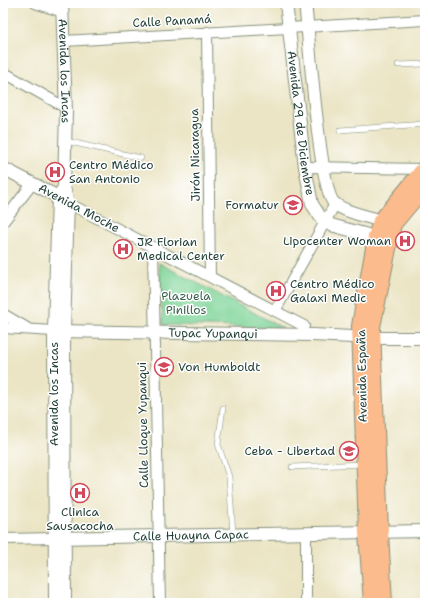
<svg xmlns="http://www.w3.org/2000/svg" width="428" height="606" viewBox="0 0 428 606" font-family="'Shantell Sans',sans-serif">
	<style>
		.green { fill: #7ed497; stroke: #4e8866 }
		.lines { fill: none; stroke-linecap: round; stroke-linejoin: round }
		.service-casing { stroke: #85917c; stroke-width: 6 }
		.minor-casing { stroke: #85917c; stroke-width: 12 }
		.tertiary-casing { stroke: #85917c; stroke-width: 14 }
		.primary-casing { stroke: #85917c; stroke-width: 18 }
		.service { stroke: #fff; stroke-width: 5 }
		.minor { stroke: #fff; stroke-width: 10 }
		.tertiary { stroke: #fff; stroke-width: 12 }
		.primary { stroke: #fbbb8c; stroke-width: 16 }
		.labels { text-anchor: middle; stroke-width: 3; stroke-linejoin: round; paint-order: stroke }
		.street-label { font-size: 12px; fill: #1f3d34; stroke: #fff }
		.poi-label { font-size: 12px; fill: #1f3d34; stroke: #fff; text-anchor: start }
		.park-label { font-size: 12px; fill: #37634d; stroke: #fff }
	</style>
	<rect width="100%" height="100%" fill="#fff"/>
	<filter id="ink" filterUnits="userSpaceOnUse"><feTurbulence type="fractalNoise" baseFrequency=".025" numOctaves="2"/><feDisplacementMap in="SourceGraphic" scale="8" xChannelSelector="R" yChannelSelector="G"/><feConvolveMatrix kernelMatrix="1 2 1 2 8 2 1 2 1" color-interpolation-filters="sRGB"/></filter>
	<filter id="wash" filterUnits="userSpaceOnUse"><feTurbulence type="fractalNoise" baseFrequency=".012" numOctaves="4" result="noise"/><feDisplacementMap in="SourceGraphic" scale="16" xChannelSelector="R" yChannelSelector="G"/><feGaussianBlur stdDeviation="0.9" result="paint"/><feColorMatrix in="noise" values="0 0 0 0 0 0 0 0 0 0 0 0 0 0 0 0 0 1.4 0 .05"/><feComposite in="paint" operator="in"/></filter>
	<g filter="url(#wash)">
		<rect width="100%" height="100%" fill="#ebe5c5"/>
		<!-- green -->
		<path class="green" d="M 159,263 L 283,328 L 163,325 Z"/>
	</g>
	<g filter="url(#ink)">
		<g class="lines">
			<!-- service casing -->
			<g class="service-casing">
				<path id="service" d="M 398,65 L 425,64
					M 340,130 L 425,124
					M 66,141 L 141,158
					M 223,408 L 218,444 L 229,477 L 233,534
					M 292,467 L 363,464"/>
			</g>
			<!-- minor casing -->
			<g class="minor-casing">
				<path id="minor" d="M 35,3 L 63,12
					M 207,32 L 210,277
					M 64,41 L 425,20
					M 3,72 L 66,108
					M 305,167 L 424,169
					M 68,203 L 304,326
					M 3,222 L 32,184
					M 153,247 L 160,603
					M 275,311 L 335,204
					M 3,314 L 27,328
					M 3,328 L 54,331
					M 306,534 L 306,603
					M 3,539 L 54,538"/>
			</g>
			<!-- tertiary casing -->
			<g class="tertiary-casing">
				<g id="tertiary">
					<path id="s1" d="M 62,3 L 66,111 L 64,187 L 68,203 L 64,331 L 65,603"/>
					<path id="s2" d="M 286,3 L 305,167 L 312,204 L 321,218 L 331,225 L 383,239"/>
					<path d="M 305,3 C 309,34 319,189 334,203 C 343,212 375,219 388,222"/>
					<path d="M 3,168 L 64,200"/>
					<path id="s3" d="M 56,331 L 313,335 L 371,338 L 425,338"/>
					<path id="s4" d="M 56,538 L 425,531"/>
					<path d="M 55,603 L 54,331 L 58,197 L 64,187"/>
				</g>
			</g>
			<!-- primary casing -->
			<g class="primary-casing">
				<path id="primary" d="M 372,603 L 367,533 L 360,326 L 376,237 L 381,221 L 425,168
					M 384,603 L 380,532 L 372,327 L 393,224 L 425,186"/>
			</g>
			<!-- service -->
			<use href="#service" class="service"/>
			<!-- minor -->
			<use href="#minor" class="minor"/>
			<!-- tertiary -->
			<use href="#tertiary" class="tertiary"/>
			<!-- primary -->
			<use href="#primary" class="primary"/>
		</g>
	</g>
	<!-- icons -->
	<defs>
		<g id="hospital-ring" transform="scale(1)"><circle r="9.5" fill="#fff" stroke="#d1495b" stroke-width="1.5"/><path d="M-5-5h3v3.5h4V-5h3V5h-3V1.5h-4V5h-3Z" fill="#d1495b"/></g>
		<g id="school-ring" transform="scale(1)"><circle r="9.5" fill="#fff" stroke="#d1495b" stroke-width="1.5"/><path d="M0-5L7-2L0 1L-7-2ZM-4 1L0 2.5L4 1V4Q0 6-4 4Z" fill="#d1495b"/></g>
	</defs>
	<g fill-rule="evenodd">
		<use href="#hospital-ring" x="55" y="172"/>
		<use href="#school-ring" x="293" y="205"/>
		<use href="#hospital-ring" x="405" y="241"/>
		<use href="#hospital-ring" x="123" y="249"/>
		<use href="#hospital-ring" x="276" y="291"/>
		<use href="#school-ring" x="164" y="367"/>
		<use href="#school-ring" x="349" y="451"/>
		<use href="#hospital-ring" x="80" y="493"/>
	</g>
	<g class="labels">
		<!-- street labels -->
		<g class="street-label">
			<text transform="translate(172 21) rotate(-3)" y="4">Calle Panamá</text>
			<text dy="4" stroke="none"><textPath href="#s1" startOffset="68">Avenida los Incas</textPath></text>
			<text dy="4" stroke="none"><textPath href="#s2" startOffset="121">Avenida 29 de Diciembre</textPath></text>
			<text transform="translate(195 155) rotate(-91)" y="4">Jirón Nicaragua</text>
			<text transform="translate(79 208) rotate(28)" y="4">Avenida Moche</text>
			<text dy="4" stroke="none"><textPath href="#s3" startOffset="157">Tupac Yupanqui</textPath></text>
			<text transform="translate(362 376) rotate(-91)" y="4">Avenida España</text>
			<text transform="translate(54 394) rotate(-90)" y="4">Avenida los Incas</text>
			<text transform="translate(143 425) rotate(-91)" y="4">Calle Lloque Yupanqui</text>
			<text dy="4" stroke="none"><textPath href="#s4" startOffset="135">Calle Huayna Capac</textPath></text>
		</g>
		<!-- poi labels -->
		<g class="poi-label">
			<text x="69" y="169">Centro Médico<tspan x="69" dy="14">San Antonio</tspan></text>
			<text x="279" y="209" text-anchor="end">Formatur</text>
			<text x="391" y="245" text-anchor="end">Lipocenter Woman</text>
			<text x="137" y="246">JR Florian<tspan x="137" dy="14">Medical Center</tspan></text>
			<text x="290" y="288">Centro Médico<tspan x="290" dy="14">Galaxi Medic</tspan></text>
			<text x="178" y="371">Von Humboldt</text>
			<text x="335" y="455" text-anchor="end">Ceba - Libertad</text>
			<text x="80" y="516" text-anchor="middle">Clinica<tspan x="80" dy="14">Sausacocha</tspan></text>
		</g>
		<!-- park labels -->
		<g class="park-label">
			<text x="186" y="300">Plazuela<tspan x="186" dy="14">Pinillos</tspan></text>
		</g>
	</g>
	<!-- margin -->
	<rect width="428" height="606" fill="none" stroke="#fff" stroke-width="16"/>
</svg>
